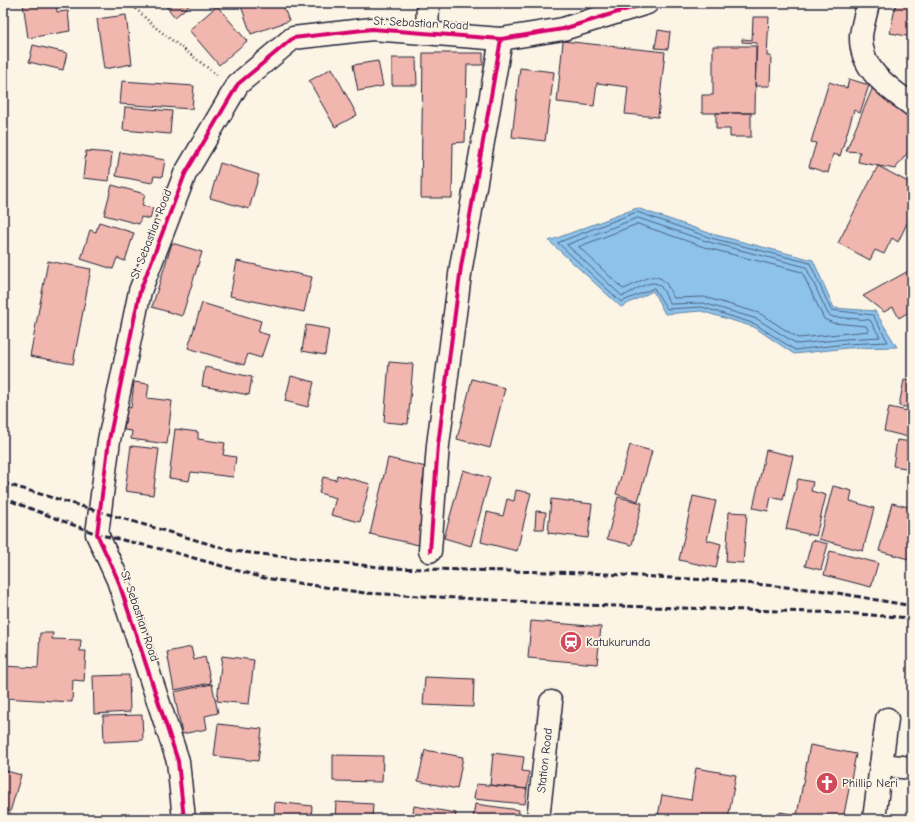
<svg xmlns="http://www.w3.org/2000/svg" width="915" height="822" viewBox="0 0 915 822" font-family="'Comic Neue',sans-serif">
	<style>
		.water { fill: #8dc2ea; stroke: #6282a4 }
		.lines { fill: none; stroke-linecap: round; stroke-linejoin: round }
		.shore { stroke: #4d6281; stroke-width: 1 }
		.building { fill: #f1b6ae; stroke: #22223b }
		.minor-casing { stroke: #22223b; stroke-width: 25 }
		.path { stroke: #22223b; stroke-width: 2.5; stroke-dasharray: 1 3; stroke-linecap: butt }
		.minor { stroke: #fcf5e5; stroke-width: 22 }
		.rail { stroke: #22223b; stroke-width: 3; stroke-dasharray: 6 3; stroke-linecap: butt }
		.cycleway-casing { stroke: #fcf5e5; stroke-width: 6 }
		.cycleway { stroke: #d6006c; stroke-width: 4 }
		.labels { text-anchor: middle; stroke-width: 3.5; stroke-linejoin: round; paint-order: stroke }
		.street-label { font-size: 12px; fill: #22223b; stroke: #fcf5e5 }
		.poi-label { font-size: 12px; fill: #22223b; stroke: #fcf5e5; text-anchor: start }
	</style>
	<rect width="100%" height="100%" fill="#fcf5e5"/>
	<filter id="ink" filterUnits="userSpaceOnUse"><feTurbulence type="fractalNoise" baseFrequency=".025" numOctaves="2"/><feDisplacementMap in="SourceGraphic" scale="8" xChannelSelector="R" yChannelSelector="G"/><feConvolveMatrix kernelMatrix="1 2 1 2 8 2 1 2 1" color-interpolation-filters="sRGB"/></filter>
	<g filter="url(#ink)">
		<!-- water -->
		<path class="water" d="M 637,208 L 712,234 L 813,260 L 834,308 L 875,311 L 897,347 L 847,348 L 794,354 L 754,327 L 701,311 L 665,314 L 653,291 L 621,307 L 549,241 Z"/>
		<g class="lines">
			<!-- shore -->
			<path class="shore" d="M 637,212 L 711,238 L 810,263 L 831,310 L 873,315 L 888,342 L 846,344 L 795,350 L 755,324 L 702,307 L 667,309 L 654,288 L 621,302 L 558,243 Z
				M 638,218 L 709,242 L 806,267 L 828,314 L 833,317 L 870,320 L 880,337 L 846,339 L 797,344 L 757,319 L 703,303 L 670,304 C 667,299 665,292 661,287 C 652,275 632,294 622,296 L 567,245 Z
				M 638,224 L 707,248 L 802,272 L 824,319 L 833,323 L 866,326 L 869,331 L 798,338 L 759,313 L 704,297 L 674,298 C 670,293 669,286 664,281 C 651,269 636,286 623,289 L 579,247 Z"/>
		</g>
		<!-- building -->
		<path class="building" d="M 23,3 L 56,3 L 57,12 L 68,11 L 70,31 L 28,38 Z
			M 163,3 L 192,3 L 175,17 Z
			M 240,3 L 282,3 L 289,21 L 251,34 Z
			M 451,3 L 513,3 L 513,7 Z
			M 896,3 L 912,3 L 912,37 L 890,33 Z
			M 217,6 L 247,41 L 219,65 L 189,30 Z
			M 126,15 L 132,64 L 104,69 L 97,19 Z
			M 753,17 L 769,17 L 767,56 L 771,56 L 770,86 L 755,86 L 757,43 L 742,42 L 742,39 L 752,40 Z
			M 658,30 L 670,32 L 668,49 L 655,48 Z
			M 563,41 L 665,52 L 658,117 L 625,114 L 628,87 L 597,83 L 594,106 L 557,102 Z
			M 33,45 L 67,53 L 63,70 L 29,62 Z
			M 713,46 L 756,46 L 755,113 L 702,113 L 702,95 L 713,95 Z
			M 423,53 L 483,53 L 483,65 L 467,65 L 465,142 L 453,143 L 452,198 L 421,198 Z
			M 392,58 L 416,58 L 417,85 L 392,85 Z
			M 378,61 L 383,86 L 358,91 L 353,65 Z
			M 332,68 L 357,115 L 335,127 L 309,81 Z
			M 520,68 L 554,72 L 545,141 L 512,137 Z
			M 849,79 L 869,85 L 860,113 L 854,110 L 840,156 L 833,154 L 828,173 L 809,167 L 816,143 L 811,142 L 829,82 L 847,88 Z
			M 122,81 L 194,86 L 192,109 L 120,104 Z
			M 873,87 L 912,113 L 912,147 L 895,169 L 858,162 L 860,152 L 846,151 Z
			M 125,107 L 172,111 L 170,134 L 123,130 Z
			M 716,113 L 751,113 L 751,137 L 730,137 L 730,129 L 716,129 Z
			M 86,151 L 112,153 L 109,181 L 83,178 Z
			M 120,152 L 165,160 L 162,177 L 154,176 L 152,183 L 116,176 Z
			M 220,163 L 259,175 L 249,209 L 210,198 Z
			M 878,166 L 912,184 L 912,213 L 898,242 L 892,238 L 884,254 L 875,250 L 870,260 L 838,243 Z
			M 112,185 L 145,194 L 142,206 L 153,208 L 150,219 L 141,217 L 139,224 L 104,215 Z
			M 99,222 L 134,233 L 125,261 L 117,258 L 113,269 L 81,259 L 90,230 L 96,232 Z
			M 172,243 L 202,252 L 182,316 L 152,307 Z
			M 48,261 L 91,269 L 73,364 L 30,356 Z
			M 237,261 L 312,277 L 304,312 L 230,296 Z
			M 912,269 L 912,310 L 899,318 L 893,307 L 884,312 L 863,296 Z
			M 202,303 L 261,321 L 258,332 L 269,335 L 261,358 L 248,354 L 244,365 L 188,348 Z
			M 306,325 L 329,329 L 325,355 L 302,351 Z
			M 389,362 L 413,364 L 408,424 L 384,422 Z
			M 205,367 L 252,377 L 249,395 L 202,386 Z
			M 291,376 L 314,382 L 308,407 L 285,401 Z
			M 472,379 L 505,388 L 490,448 L 457,439 Z
			M 904,380 L 912,381 L 912,408 L 899,406 Z
			M 134,382 L 149,384 L 147,398 L 172,401 L 167,444 L 131,439 L 132,431 L 124,430 L 127,407 L 131,408 Z
			M 889,407 L 912,412 L 912,438 L 884,431 Z
			M 175,429 L 198,432 L 198,439 L 225,443 L 223,455 L 236,457 L 233,477 L 191,472 L 189,481 L 169,478 Z
			M 897,440 L 912,442 L 912,469 L 893,466 Z
			M 630,445 L 652,451 L 638,501 L 616,494 Z
			M 131,446 L 159,449 L 153,495 L 125,491 Z
			M 766,450 L 793,456 L 783,500 L 771,497 L 768,511 L 753,508 Z
			M 388,458 L 426,467 L 422,484 L 430,490 L 423,546 L 370,534 Z
			M 463,470 L 490,478 L 471,546 L 444,538 Z
			M 337,475 L 370,484 L 360,522 L 331,515 L 336,498 L 319,493 L 323,477 L 336,480 Z
			M 798,479 L 813,482 L 811,491 L 826,495 L 816,536 L 786,529 Z
			M 833,486 L 852,491 L 850,501 L 874,508 L 863,551 L 819,539 Z
			M 516,490 L 531,493 L 517,551 L 481,542 L 487,512 L 503,516 L 507,499 L 514,501 Z
			M 693,496 L 716,501 L 707,540 L 721,544 L 716,568 L 679,560 Z
			M 618,497 L 642,503 L 632,545 L 607,539 Z
			M 551,499 L 592,504 L 588,538 L 548,533 Z
			M 892,503 L 912,508 L 912,560 L 879,551 Z
			M 536,511 L 546,512 L 544,529 L 535,529 Z
			M 729,512 L 747,513 L 743,563 L 726,562 Z
			M 812,540 L 828,544 L 821,570 L 805,566 Z
			M 830,551 L 878,563 L 871,587 L 824,575 Z
			M 3,597 L 8,599 L 3,615 Z
			M 531,621 L 601,627 L 597,664 L 528,658 Z
			M 40,633 L 53,633 L 52,639 L 81,640 L 80,651 L 86,651 L 84,681 L 73,680 L 72,702 L 3,698 L 3,666 L 38,668 Z
			M 191,647 L 194,660 L 205,657 L 211,683 L 174,690 L 167,652 Z
			M 222,656 L 254,660 L 249,704 L 217,701 Z
			M 129,675 L 130,712 L 94,714 L 93,676 Z
			M 425,677 L 474,679 L 473,707 L 423,705 Z
			M 212,684 L 218,713 L 205,716 L 207,729 L 182,734 L 174,692 Z
			M 142,715 L 143,740 L 104,742 L 103,716 Z
			M 218,724 L 262,729 L 258,761 L 214,756 Z
			M 810,745 L 856,754 L 843,819 L 779,819 L 780,812 L 797,815 Z
			M 425,750 L 463,757 L 457,789 L 418,781 Z
			M 493,753 L 524,757 L 522,771 L 529,772 L 527,789 L 490,785 Z
			M 333,755 L 383,756 L 382,782 L 333,781 Z
			M 696,768 L 736,775 L 728,819 L 673,819 L 658,816 L 662,795 L 691,800 Z
			M 3,770 L 21,775 L 10,812 L 3,810 Z
			M 476,784 L 527,789 L 525,804 L 474,799 Z
			M 275,802 L 312,806 L 311,819 L 274,819 Z
			M 336,802 L 373,804 L 372,819 L 335,819 Z
			M 475,804 L 519,810 L 518,819 L 473,819 Z
			M 414,806 L 456,813 L 455,819 L 412,819 Z
			M 145,815 L 176,818 L 176,819 L 145,819 Z"/>
		<g class="lines">
			<!-- minor casing -->
			<g class="minor-casing">
				<g id="minor">
					<path d="M 868,3 C 866,14 862,26 861,36 C 860,70 888,87 912,105"/>
					<path d="M 427,33 L 428,3"/>
					<path d="M 430,551 L 438,445 L 461,267 L 501,39"/>
					<path d="M 881,765 L 912,768"/>
					<path d="M 184,819 L 178,761 L 118,580 L 97,534 L 109,440 L 140,291 L 185,174 L 238,84 L 293,38 L 372,29 L 501,39 L 563,29 L 647,3"/>
					<path id="s1" d="M 538,819 L 551,702"/>
					<path d="M 874,819 L 887,719"/>
				</g>
			</g>
			<!-- path -->
			<path class="path" d="M 130,3 L 155,27 L 217,75"/>
			<!-- minor -->
			<use href="#minor" class="minor"/>
			<!-- rail -->
			<path class="rail" d="M 3,483 L 233,551 L 388,568 L 587,573 L 725,581 L 826,591 L 912,606
				M 3,498 L 97,534 L 169,551 L 264,578 L 365,593 L 585,605 L 844,613 L 912,618"/>
			<!-- cycleway casing -->
			<g class="cycleway-casing">
				<path id="cycleway" d="M 430,551 L 438,445 L 461,267 L 501,39
					M 184,819 L 178,761 L 118,580 L 97,534 L 109,440 L 140,291 L 185,174 L 238,84 L 293,38 L 372,29 L 501,39 L 563,29 L 647,3"/>
			</g>
			<!-- cycleway -->
			<use href="#cycleway" class="cycleway"/>
		</g>
	</g>
	<!-- icons -->
	<defs>
		<g id="station-disc" transform="scale(1.15)"><circle r="9.5" fill="#d1495b" stroke="#fcf5e5"/><path d="M-3-6H3Q5-6 5-4V2Q5 4 3 4L4.5 6H3L1.5 4h-3L-3 6H-4.5L-3 4Q-5 4-5 2V-4Q-5-6-3-6ZM-3.5-4v3h7v-3ZM-3.5 1v1.5H-2V1ZM2 1v1.5H3.5V1Z" fill="#fff"/></g>
		<g id="church-disc" transform="scale(1.15)"><circle r="9.5" fill="#d1495b" stroke="#fcf5e5"/><path d="M-1.2-6h2.4v3.5h3.3v2.4h-3.3V6h-2.4V-.1h-3.3v-2.4h3.3Z" fill="#fff"/></g>
	</defs>
	<g fill-rule="evenodd">
		<use href="#station-disc" x="571" y="642"/>
		<use href="#church-disc" x="827" y="783"/>
	</g>
	<g class="labels">
		<!-- street labels -->
		<g class="street-label">
			<text transform="translate(421 23) rotate(3)" y="4">St. Sebastian Road</text>
			<text transform="translate(151 234) rotate(-69)" y="4">St. Sebastian Road</text>
			<text transform="translate(140 616) rotate(71)" y="4">St. Sebastian Road</text>
			<text dy="4" stroke="none"><textPath href="#s1" startOffset="59">Station Road</textPath></text>
		</g>
		<!-- poi labels -->
		<g class="poi-label">
			<text x="586" y="646">Katukurunda</text>
			<text x="842" y="787">Phillip Neri</text>
		</g>
	</g>
	<!-- margin -->
	<rect width="915" height="822" fill="none" stroke="#fcf5e5" stroke-width="16"/>
	<rect x="8" y="8" width="899" height="806" fill="none" stroke="#22223b" stroke-width="1.5" filter="url(#ink)"/>
</svg>
